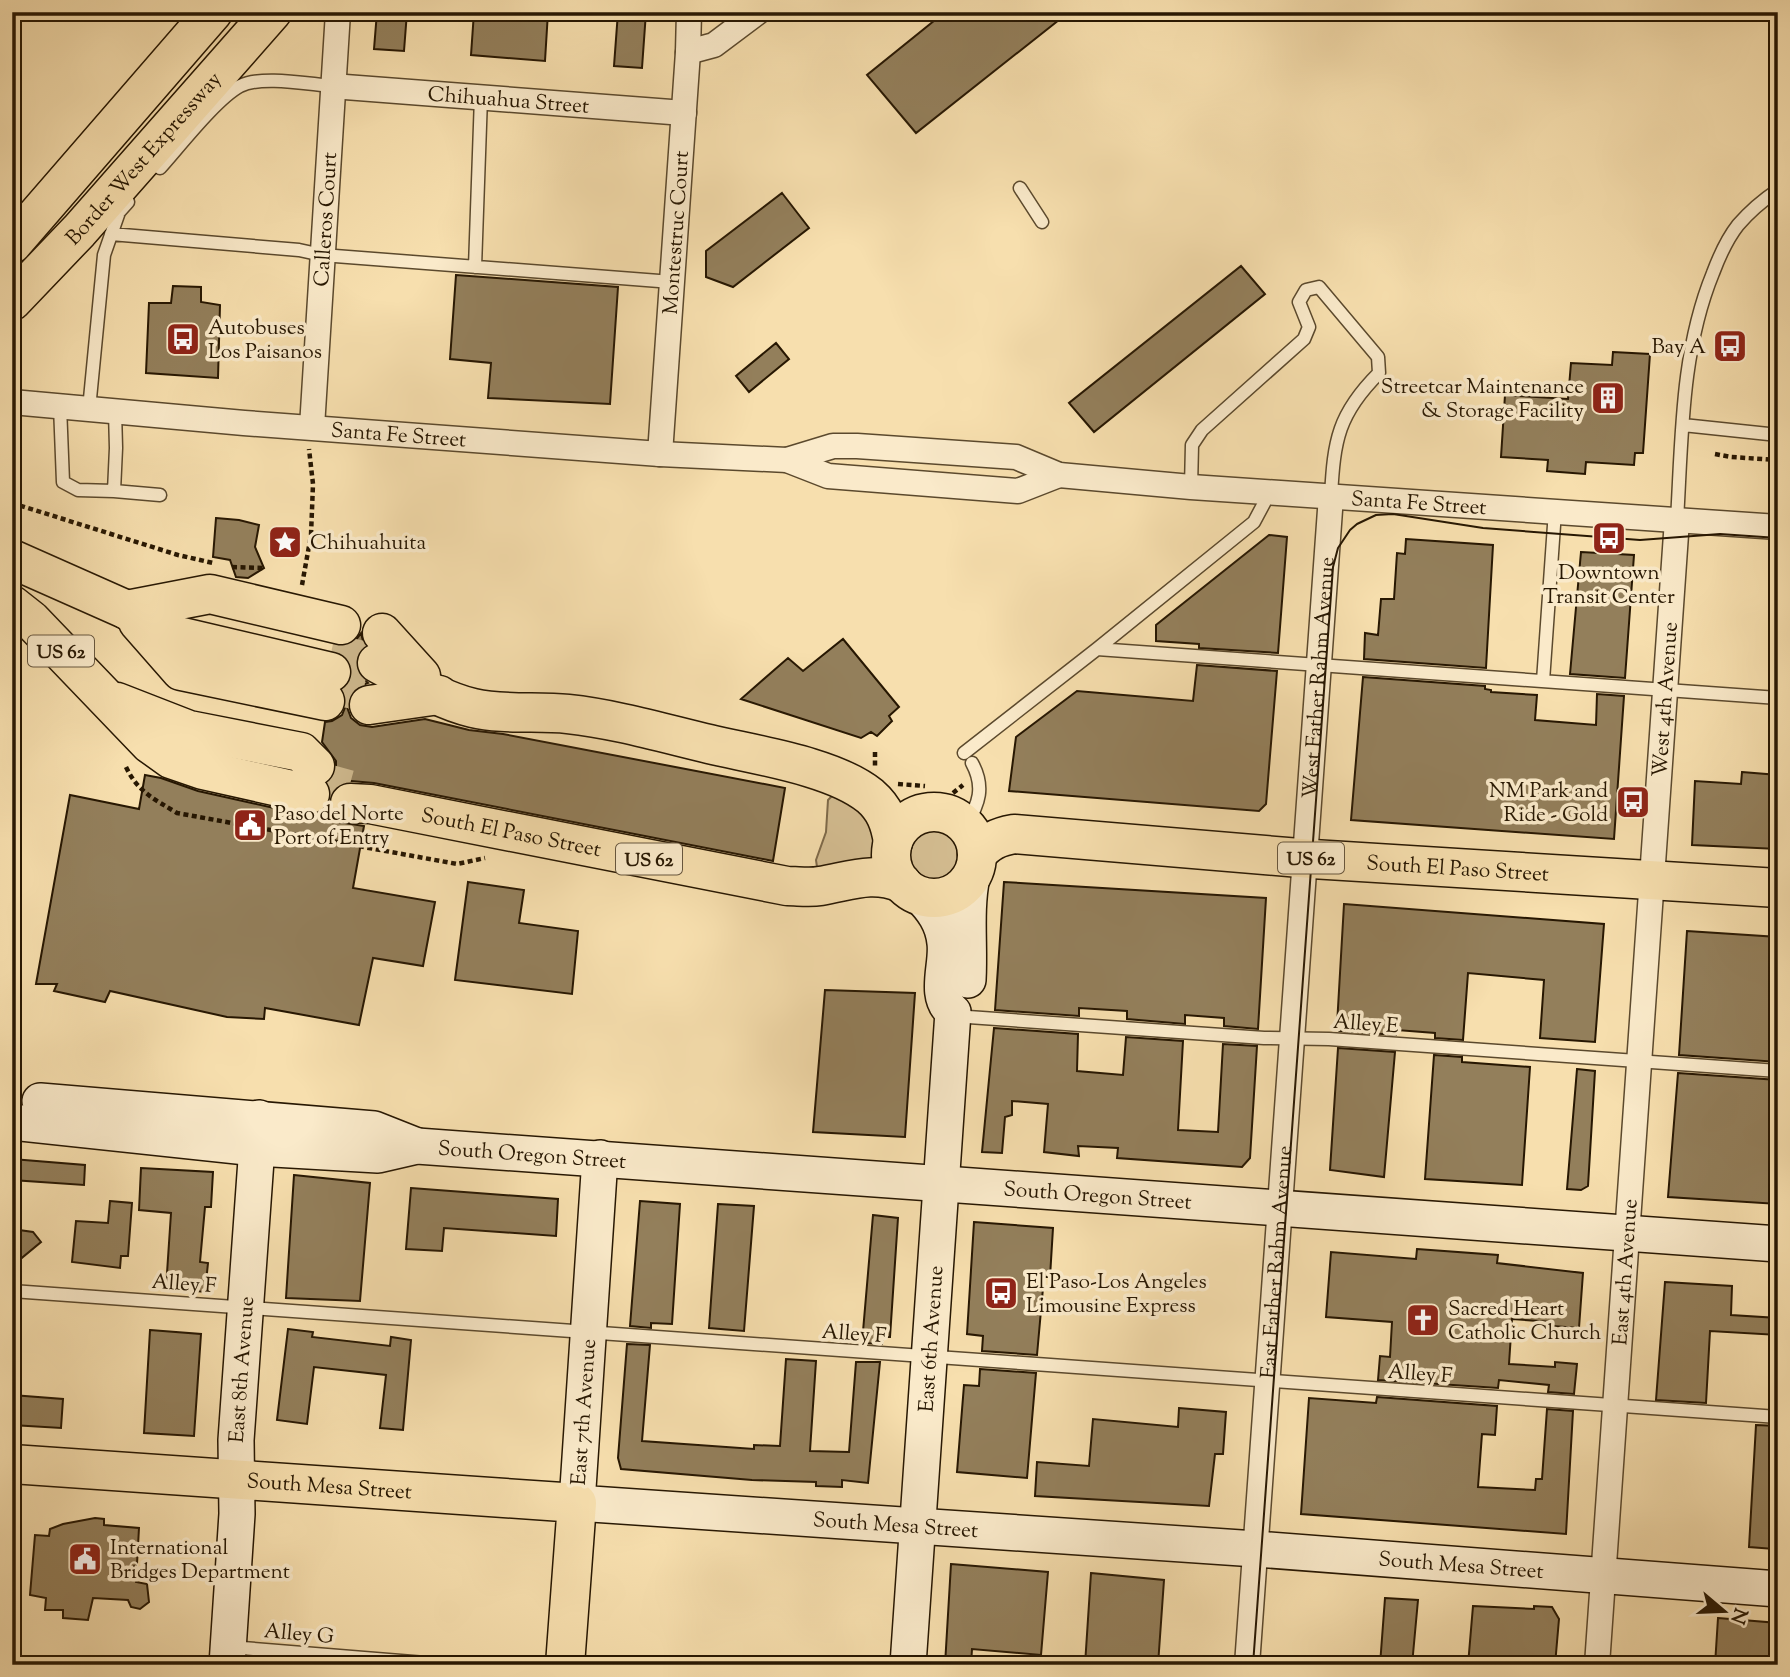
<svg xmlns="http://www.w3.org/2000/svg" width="1790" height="1677" viewBox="0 0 1790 1677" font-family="'Sorts Mill Goudy',serif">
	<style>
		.green { fill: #d4bd91; stroke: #7e6a4a; stroke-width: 2 }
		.building { fill: #937f5b; stroke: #271702; stroke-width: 2 }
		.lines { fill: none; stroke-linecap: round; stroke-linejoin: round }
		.primary-tunnel { stroke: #cdb78c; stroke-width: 38; stroke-dasharray: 38 19; stroke-linecap: butt }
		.lane-casing { stroke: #5b492d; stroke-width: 15 }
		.street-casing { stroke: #5b492d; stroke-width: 27 }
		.secondary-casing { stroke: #271702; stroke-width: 38 }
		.primary-casing { stroke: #271702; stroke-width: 41 }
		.highway-casing { stroke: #271702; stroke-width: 41 }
		.path { stroke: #271702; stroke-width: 4.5; stroke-dasharray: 5 3.5; stroke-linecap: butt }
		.lane { stroke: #faeaca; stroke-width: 12 }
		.street { stroke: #faeaca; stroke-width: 24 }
		.secondary { stroke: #faeaca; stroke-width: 35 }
		.primary { stroke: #f7dfae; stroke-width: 38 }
		.highway { stroke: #f7dfae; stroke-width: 38 }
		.tram { stroke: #271702; stroke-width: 2 }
		.labels { text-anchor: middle; stroke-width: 7; stroke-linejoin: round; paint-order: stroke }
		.shield { fill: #faeaca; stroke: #66563e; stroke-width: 2 }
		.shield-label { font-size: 19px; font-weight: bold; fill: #271702 }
		.street-label { font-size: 21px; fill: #271702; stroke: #faeaca }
		.poi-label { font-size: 21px; fill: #271702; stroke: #faeaca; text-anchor: start }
	</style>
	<rect width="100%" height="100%" fill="#f7dfae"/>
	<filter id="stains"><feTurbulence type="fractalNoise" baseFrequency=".00286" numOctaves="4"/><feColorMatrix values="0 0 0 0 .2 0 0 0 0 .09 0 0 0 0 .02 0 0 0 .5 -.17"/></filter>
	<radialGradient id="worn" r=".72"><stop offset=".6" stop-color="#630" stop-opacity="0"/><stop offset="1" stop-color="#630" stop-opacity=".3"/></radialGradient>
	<!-- green -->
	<path class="green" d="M 834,794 L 857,799 L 881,844 L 878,856 L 870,863 L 821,871 L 817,867 L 816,860 L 826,832 L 828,800 Z
		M910 855a26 26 0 1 1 52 0a26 26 0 1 1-52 0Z"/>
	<!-- building -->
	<path class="building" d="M 377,12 L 407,12 L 404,51 L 374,49 Z
		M 474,12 L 548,12 L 545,61 L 471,55 Z
		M 618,12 L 646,12 L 642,68 L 614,66 Z
		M 945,12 L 1069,12 L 916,133 L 867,75 Z
		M 782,193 L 809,228 L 733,287 L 706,277 L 706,251 Z
		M 1241,266 L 1265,294 L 1094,432 L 1069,403 Z
		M 456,275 L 618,287 L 610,404 L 488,398 L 491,363 L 450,359 Z
		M 173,286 L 201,287 L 201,302 L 220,305 L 218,378 L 146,373 L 149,303 L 171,303 Z
		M 776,343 L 789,359 L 749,392 L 736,376 Z
		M 1613,352 L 1650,354 L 1643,453 L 1635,453 L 1634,465 L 1586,462 L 1585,474 L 1547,471 L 1548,460 L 1501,457 L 1505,395 L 1568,399 L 1571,363 L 1612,365 Z
		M 216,518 L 239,520 L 259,525 L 255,547 L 264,568 L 248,578 L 236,577 L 230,560 L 213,557 Z
		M 1269,535 L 1287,537 L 1278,653 L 1199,648 L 1199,644 L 1156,641 L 1156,625 Z
		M 1406,539 L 1493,545 L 1486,668 L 1364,659 L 1365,633 L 1378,635 L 1381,599 L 1394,599 L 1397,553 L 1405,554 Z
		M 1581,552 L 1634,555 L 1625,678 L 1570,674 Z
		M 361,633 L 364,645 L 358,653 L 355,664 L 359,675 L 368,683 L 355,688 L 349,698 L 347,707 L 351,718 L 360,725 L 372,727 L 425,719 L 469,730 L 503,734 L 785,788 L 773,861 L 374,783 L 351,781 L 341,783 L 331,792 L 328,783 L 336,772 L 336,761 L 322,742 L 325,722 L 332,721 L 342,715 L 346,705 L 343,690 L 347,686 L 352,676 L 352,665 L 346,657 L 338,652 L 339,646 L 348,646 L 356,640 Z
		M 843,639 L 899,707 L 889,716 L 892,721 L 877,736 L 871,732 L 861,738 L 741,699 L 788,658 L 803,671 Z
		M 1197,665 L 1277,671 L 1266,804 L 1259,811 L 1009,791 L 1016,737 L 1077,691 L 1193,701 Z
		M 1363,677 L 1485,686 L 1485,689 L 1491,690 L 1491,692 L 1537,695 L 1535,720 L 1596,725 L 1597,694 L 1624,696 L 1614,839 L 1351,820 Z
		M 1742,772 L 1778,775 L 1778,849 L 1692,845 L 1695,781 L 1741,784 Z
		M 145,775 L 161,778 L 198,791 L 305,815 L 317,815 L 329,804 L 331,814 L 339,822 L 364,826 L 353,888 L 435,902 L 423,966 L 373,958 L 359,1025 L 265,1008 L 264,1019 L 227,1017 L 110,991 L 105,1002 L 54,991 L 57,984 L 36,984 L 70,795 L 139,809 Z
		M 468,882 L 524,890 L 519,923 L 578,931 L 572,994 L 455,980 Z
		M 1004,882 L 1266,898 L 1258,1029 L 1224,1026 L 1224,1018 L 1185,1015 L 1185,1024 L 1127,1019 L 1127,1011 L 1079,1008 L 1079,1016 L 995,1010 Z
		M 1344,904 L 1604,924 L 1595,1042 L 1540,1038 L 1544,980 L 1468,973 L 1463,1040 L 1435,1038 L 1435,1033 L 1397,1030 L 1396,1035 L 1339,1031 L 1339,1025 L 1337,1025 Z
		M 1687,931 L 1778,937 L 1778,1062 L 1679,1055 Z
		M 825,990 L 915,993 L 905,1137 L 813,1132 Z
		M 994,1028 L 1078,1034 L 1077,1071 L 1123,1075 L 1126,1037 L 1183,1041 L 1178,1130 L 1218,1132 L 1223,1044 L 1257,1046 L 1250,1158 L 1242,1167 L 1117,1158 L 1118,1148 L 1078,1146 L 1079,1156 L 1044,1152 L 1048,1104 L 1012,1101 L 1012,1115 L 1005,1117 L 1002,1153 L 982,1152 Z
		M 1338,1048 L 1395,1052 L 1384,1177 L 1330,1170 Z
		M 1434,1055 L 1462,1057 L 1462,1062 L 1530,1067 L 1522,1185 L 1425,1179 Z
		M 1577,1069 L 1595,1071 L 1588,1186 L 1581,1190 L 1567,1189 Z
		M 1678,1073 L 1778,1080 L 1778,1204 L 1668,1197 Z
		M 12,1159 L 85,1165 L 84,1185 L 12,1180 Z
		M 141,1168 L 213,1172 L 211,1207 L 205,1207 L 200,1262 L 208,1263 L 205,1292 L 166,1288 L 171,1213 L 139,1210 Z
		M 294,1175 L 370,1183 L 360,1301 L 286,1298 Z
		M 411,1188 L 558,1199 L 556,1236 L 444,1228 L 442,1251 L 406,1249 Z
		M 110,1201 L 132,1203 L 128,1256 L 121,1256 L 120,1268 L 72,1262 L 76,1221 L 108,1223 Z
		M 640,1201 L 680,1204 L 672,1324 L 651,1323 L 651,1328 L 630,1326 Z
		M 718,1204 L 754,1206 L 744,1331 L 709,1328 Z
		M 873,1215 L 898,1218 L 890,1337 L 883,1337 L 882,1344 L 862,1343 Z
		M 974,1222 L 1053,1228 L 1050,1277 L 1044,1277 L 1037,1355 L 982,1351 L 983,1336 L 967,1334 Z
		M 12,1229 L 33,1232 L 41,1242 L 12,1266 Z
		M 1417,1249 L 1498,1255 L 1497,1263 L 1583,1273 L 1579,1328 L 1552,1326 L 1552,1322 L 1512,1319 L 1509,1364 L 1555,1367 L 1555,1362 L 1577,1364 L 1574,1394 L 1548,1392 L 1549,1385 L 1499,1380 L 1498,1388 L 1378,1380 L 1380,1356 L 1390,1357 L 1392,1322 L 1326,1317 L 1331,1252 L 1416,1259 Z
		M 1665,1282 L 1732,1286 L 1731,1315 L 1778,1318 L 1778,1335 L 1710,1331 L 1706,1403 L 1656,1400 Z
		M 288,1329 L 313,1332 L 312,1337 L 390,1346 L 391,1337 L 411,1340 L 403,1430 L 380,1428 L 386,1375 L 314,1367 L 307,1424 L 277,1420 Z
		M 150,1330 L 201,1334 L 194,1436 L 144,1433 Z
		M 627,1344 L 650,1345 L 642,1441 L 754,1449 L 754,1445 L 780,1446 L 786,1359 L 816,1361 L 810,1451 L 849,1452 L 856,1362 L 880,1362 L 868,1483 L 842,1480 L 842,1487 L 816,1486 L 816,1482 L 752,1480 L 621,1469 L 618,1458 Z
		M 980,1369 L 1036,1373 L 1027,1478 L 957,1472 L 964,1385 L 979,1386 Z
		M 12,1395 L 63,1399 L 61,1428 L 12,1425 Z
		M 1377,1397 L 1497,1406 L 1495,1435 L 1482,1434 L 1478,1487 L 1535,1490 L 1536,1479 L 1542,1479 L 1547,1409 L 1573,1411 L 1566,1534 L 1301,1514 L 1309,1398 L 1376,1403 Z
		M 1179,1408 L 1226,1412 L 1223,1454 L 1215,1454 L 1209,1506 L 1035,1496 L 1037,1462 L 1089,1466 L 1093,1419 L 1178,1427 Z
		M 1756,1425 L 1778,1426 L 1774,1549 L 1749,1547 Z
		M 95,1518 L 104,1519 L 104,1525 L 139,1528 L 136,1582 L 147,1584 L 149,1602 L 140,1609 L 131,1607 L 128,1600 L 93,1598 L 88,1620 L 63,1618 L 63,1610 L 45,1610 L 46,1598 L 30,1595 L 35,1535 L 49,1536 L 50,1529 L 63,1524 Z
		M 951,1564 L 1048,1572 L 1041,1655 L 972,1649 L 971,1665 L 945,1665 Z
		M 1091,1573 L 1164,1580 L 1158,1665 L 1085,1665 Z
		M 1385,1598 L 1418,1600 L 1412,1665 L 1380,1665 Z
		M 1473,1606 L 1534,1609 L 1534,1606 L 1552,1607 L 1559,1619 L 1555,1665 L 1468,1665 Z
		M 1718,1618 L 1778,1623 L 1778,1665 L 1715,1665 Z"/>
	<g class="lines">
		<!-- primary-tunnel -->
		<path class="primary-tunnel" d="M 331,653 L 377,663
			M 326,685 L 371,693
			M 312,779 L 352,790"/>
		<!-- lane casing -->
		<g class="lane-casing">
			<path id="lane" d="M 160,168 C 179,147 216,99 240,86 C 262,75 307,84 332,86
				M 1020,188 L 1042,222
				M 111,234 L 299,250 L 322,255 L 672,282
				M 475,267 L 481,97
				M 60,406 L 63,482 L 78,490 L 114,491 L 116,448 L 115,411
				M 89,409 L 104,255 L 119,212 L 128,202
				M 1683,425 L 1778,435
				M 1191,487 L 1192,445 L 1202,430 L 1304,339 L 1309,327 L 1299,302 L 1306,290 L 1319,287 L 1378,357 L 1379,373 C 1338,414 1334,440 1331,496
				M 114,491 L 160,495
				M 1677,520 C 1682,437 1681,351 1713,273 C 1719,257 1727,239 1738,225 C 1750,211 1763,200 1778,190
				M 1097,649 L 1778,698
				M 1543,681 L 1555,511
				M 964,753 L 1097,649 L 1254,522 L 1270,492
				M 966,825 C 979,804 985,787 972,763
				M 954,1016 L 1264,1038 L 1329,1039 L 1778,1071
				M 12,1291 L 1778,1417
				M 230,1647 L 450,1665"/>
		</g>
		<!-- street casing -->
		<g class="street-casing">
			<g id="street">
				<path d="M 688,52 L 714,45 L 758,12"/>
				<path id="s1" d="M 332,86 L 684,113"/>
				<path id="s2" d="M 12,402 L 244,423 L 660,454 L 787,460 L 828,476 L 1018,491 L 1059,475"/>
				<path id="s3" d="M 312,427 L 338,12"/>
				<path id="s4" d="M 660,454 L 688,52 L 689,12"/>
				<path id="s5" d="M 787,460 L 833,446 L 857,446 L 1016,457 L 1059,475 L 1191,487 L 1778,527"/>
				<path id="s6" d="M 1247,1665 L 1331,496"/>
				<path id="s7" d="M 1597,1665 L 1677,520"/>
			</g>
		</g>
		<!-- secondary casing -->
		<g class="secondary-casing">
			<g id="secondary">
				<path d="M 968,980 C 970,945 965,911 972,876"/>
				<path d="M 40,1101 L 374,1129 L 417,1146"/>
				<path id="s8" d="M 12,1122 L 256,1148 L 378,1155 L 417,1146 L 1778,1244"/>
				<path id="s9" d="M 600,1158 L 577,1503 L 1256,1549 L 1778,1589"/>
				<path id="s10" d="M 227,1665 L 237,1514 L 236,1440 L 259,1118"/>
				<path id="s11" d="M 908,1665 L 953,1012 C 933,996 948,965 945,943 C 943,923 933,909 919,895"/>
			</g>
		</g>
		<!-- primary casing -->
		<g class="primary-casing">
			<g id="primary">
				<path d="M 12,559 L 127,610 L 178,636 L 331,672"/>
				<path d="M 12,605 L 31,620 L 150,744 L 171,759 L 203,770 L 310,794"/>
				<path d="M 127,610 L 210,594 L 341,625"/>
				<path d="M 138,622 L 181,671 L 325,701"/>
				<path d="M 382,633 L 421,676"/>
				<path d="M 377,663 C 407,679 439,700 473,708 C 503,715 537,711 568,714 C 615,719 663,733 709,744 C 755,755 833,766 870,796 C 885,809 890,823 893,842"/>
				<path d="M 117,702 L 189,730 L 301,752 L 315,766"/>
				<path d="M 369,705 L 439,695"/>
				<path id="s12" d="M 350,803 L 370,804 L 787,886 C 798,886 809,888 820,886 C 851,881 871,871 902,883"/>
				<circle cx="934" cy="855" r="43"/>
				<path id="s13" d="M 977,854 C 988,842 997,837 1014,834 L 1312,859 L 1778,888"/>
				<path id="s14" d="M 12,1464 L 577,1503 L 565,1665"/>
			</g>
		</g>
		<!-- highway casing -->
		<g class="highway-casing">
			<g id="highway">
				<path d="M 12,244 L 213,12"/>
				<path id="s15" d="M 12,301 L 79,231 L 272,12"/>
			</g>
		</g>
		<!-- path -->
		<path class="path" d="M 1715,454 L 1731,457 L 1778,460
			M 12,503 L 178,555 L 213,563
			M 232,567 L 264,568
			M 302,585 L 311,535 L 313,484 L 309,449
			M 875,752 L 875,766
			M 126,767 C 138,792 154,799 177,813 L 457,864 L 485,858
			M 898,784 L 925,786
			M 953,793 L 963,785"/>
		<!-- lane -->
		<use href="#lane" class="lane"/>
		<!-- street -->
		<use href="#street" class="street"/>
		<!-- secondary -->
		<use href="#secondary" class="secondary"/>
		<!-- primary -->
		<use href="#primary" class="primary"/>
		<!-- highway -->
		<use href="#highway" class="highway"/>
		<!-- tram -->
		<path class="tram" d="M 1253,1665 L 1333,567 L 1338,548 L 1350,530 L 1357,524 L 1376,515 L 1393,514 L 1483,528 L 1640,540 L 1720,534 L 1778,538"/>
	</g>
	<!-- icons -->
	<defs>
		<g id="bus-square" transform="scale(1.75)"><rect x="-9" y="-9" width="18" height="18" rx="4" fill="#8f2418" stroke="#faeaca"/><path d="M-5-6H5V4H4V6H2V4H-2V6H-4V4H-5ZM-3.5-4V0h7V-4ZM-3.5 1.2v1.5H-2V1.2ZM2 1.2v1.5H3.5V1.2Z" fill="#fff"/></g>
		<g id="building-square" transform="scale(1.75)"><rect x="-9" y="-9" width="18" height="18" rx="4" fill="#8f2418" stroke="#faeaca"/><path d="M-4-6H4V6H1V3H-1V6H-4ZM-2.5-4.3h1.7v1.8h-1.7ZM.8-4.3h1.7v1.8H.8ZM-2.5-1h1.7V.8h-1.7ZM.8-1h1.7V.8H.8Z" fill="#fff"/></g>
		<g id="sight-square" transform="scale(1.75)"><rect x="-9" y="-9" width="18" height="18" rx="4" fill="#8f2418" stroke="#faeaca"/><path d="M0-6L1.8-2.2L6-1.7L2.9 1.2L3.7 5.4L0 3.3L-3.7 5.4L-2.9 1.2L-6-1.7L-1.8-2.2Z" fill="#fff"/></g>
		<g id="civic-square" transform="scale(1.75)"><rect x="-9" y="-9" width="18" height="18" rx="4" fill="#8f2418" stroke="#faeaca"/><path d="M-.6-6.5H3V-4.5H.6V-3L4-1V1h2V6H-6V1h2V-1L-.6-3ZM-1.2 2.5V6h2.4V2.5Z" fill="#fff"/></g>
		<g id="church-square" transform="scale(1.75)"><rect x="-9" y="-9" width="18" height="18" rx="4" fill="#8f2418" stroke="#faeaca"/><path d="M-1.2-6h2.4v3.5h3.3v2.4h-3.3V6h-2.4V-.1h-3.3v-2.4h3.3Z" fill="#fff"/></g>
	</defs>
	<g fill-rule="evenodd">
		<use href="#bus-square" x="183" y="339"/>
		<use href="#bus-square" x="1730" y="346"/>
		<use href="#building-square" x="1608" y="398"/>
		<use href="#bus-square" x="1609" y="538"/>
		<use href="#sight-square" x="285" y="542"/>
		<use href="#bus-square" x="1633" y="802"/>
		<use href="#civic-square" x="250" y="825"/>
		<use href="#bus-square" x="1001" y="1293"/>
		<use href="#church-square" x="1423" y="1320"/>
		<use href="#civic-square" x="85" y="1559"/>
	</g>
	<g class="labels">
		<!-- shield labels -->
		<g class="shield">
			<rect x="28" y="635.5" width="66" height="31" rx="5"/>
			<rect x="1278" y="842.5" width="66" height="31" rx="5"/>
			<rect x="616" y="843.5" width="66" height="31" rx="5"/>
		</g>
		<g class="shield-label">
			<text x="61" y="658">US 62</text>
			<text x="1311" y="865">US 62</text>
			<text x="649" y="866">US 62</text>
		</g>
		<!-- street labels -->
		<g class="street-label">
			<text dy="7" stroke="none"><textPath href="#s1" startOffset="177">Chihuahua Street</textPath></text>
			<text dy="7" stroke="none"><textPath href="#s15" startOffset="194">Border West Expressway</textPath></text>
			<text dy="7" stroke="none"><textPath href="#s3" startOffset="208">Calleros Court</textPath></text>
			<text dy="7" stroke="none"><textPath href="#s4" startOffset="222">Montestruc Court</textPath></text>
			<text dy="7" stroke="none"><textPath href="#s2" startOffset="388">Santa Fe Street</textPath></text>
			<text dy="7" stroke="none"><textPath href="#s5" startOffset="639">Santa Fe Street</textPath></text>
			<text dy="7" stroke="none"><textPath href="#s6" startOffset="990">West Father Rahm Avenue</textPath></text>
			<text dy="7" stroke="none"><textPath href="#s7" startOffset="968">West 4th Avenue</textPath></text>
			<text dy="7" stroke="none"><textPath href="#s12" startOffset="164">South El Paso Street</textPath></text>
			<text dy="7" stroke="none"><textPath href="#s13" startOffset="488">South El Paso Street</textPath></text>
			<text transform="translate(1366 1023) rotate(4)" y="7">Alley E</text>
			<text dy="7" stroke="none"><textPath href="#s8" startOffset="523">South Oregon Street</textPath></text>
			<text dy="7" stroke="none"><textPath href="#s8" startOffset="1090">South Oregon Street</textPath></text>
			<text dy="7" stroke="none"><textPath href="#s6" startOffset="404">East Father Rahm Avenue</textPath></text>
			<text dy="7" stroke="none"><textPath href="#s7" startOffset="394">East 4th Avenue</textPath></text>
			<text transform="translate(184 1283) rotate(4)" y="7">Alley F</text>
			<text transform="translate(854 1333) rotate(4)" y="7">Alley F</text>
			<text dy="7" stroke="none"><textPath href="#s11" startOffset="327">East 6th Avenue</textPath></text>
			<text dy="7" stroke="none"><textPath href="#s10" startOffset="296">East 8th Avenue</textPath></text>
			<text transform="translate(1420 1373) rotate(4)" y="7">Alley F</text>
			<text transform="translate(583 1412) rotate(-86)" y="7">East 7th Avenue</text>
			<text dy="7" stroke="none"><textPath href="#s14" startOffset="318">South Mesa Street</textPath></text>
			<text dy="7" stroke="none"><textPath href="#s9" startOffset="665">South Mesa Street</textPath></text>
			<text dy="7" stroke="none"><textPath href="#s9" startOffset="1232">South Mesa Street</textPath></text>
			<text transform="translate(299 1633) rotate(5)" y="7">Alley G</text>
		</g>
		<!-- poi labels -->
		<g class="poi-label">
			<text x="208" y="334">Autobuses<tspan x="208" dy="24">Los Paisanos</tspan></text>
			<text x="1706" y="353" text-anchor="end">Bay A</text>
			<text x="1584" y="393" text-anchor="end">Streetcar Maintenance<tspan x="1584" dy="24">&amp; Storage Facility</tspan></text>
			<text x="310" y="549">Chihuahuita</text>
			<text x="1609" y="579" text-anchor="middle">Downtown<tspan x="1609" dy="24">Transit Center</tspan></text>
			<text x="1608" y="797" text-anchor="end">NM Park and<tspan x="1608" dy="24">Ride - Gold</tspan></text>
			<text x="274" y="820">Paso del Norte<tspan x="274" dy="24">Port of Entry</tspan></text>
			<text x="1026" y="1288">El Paso-Los Angeles<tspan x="1026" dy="24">Limousine Express</tspan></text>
			<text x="1448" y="1315">Sacred Heart<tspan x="1448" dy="24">Catholic Church</tspan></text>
			<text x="110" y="1554">International<tspan x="110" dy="24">Bridges Department</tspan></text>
		</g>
	</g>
	<!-- margin -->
	<rect width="1790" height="1677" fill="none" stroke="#f7dfae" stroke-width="42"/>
	<rect x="14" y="14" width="1762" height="1649" fill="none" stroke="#271702" stroke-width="3.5"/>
	<rect x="21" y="21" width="1748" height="1635" fill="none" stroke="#271702" stroke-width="2"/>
	<!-- north arrow -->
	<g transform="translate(1724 1611) rotate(109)" stroke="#faeaca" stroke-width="5" paint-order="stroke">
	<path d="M0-5L12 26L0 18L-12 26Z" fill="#271702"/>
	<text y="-10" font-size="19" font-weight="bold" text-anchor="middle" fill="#271702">N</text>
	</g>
	<rect width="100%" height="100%" filter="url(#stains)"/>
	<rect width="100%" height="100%" fill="url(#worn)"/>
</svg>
